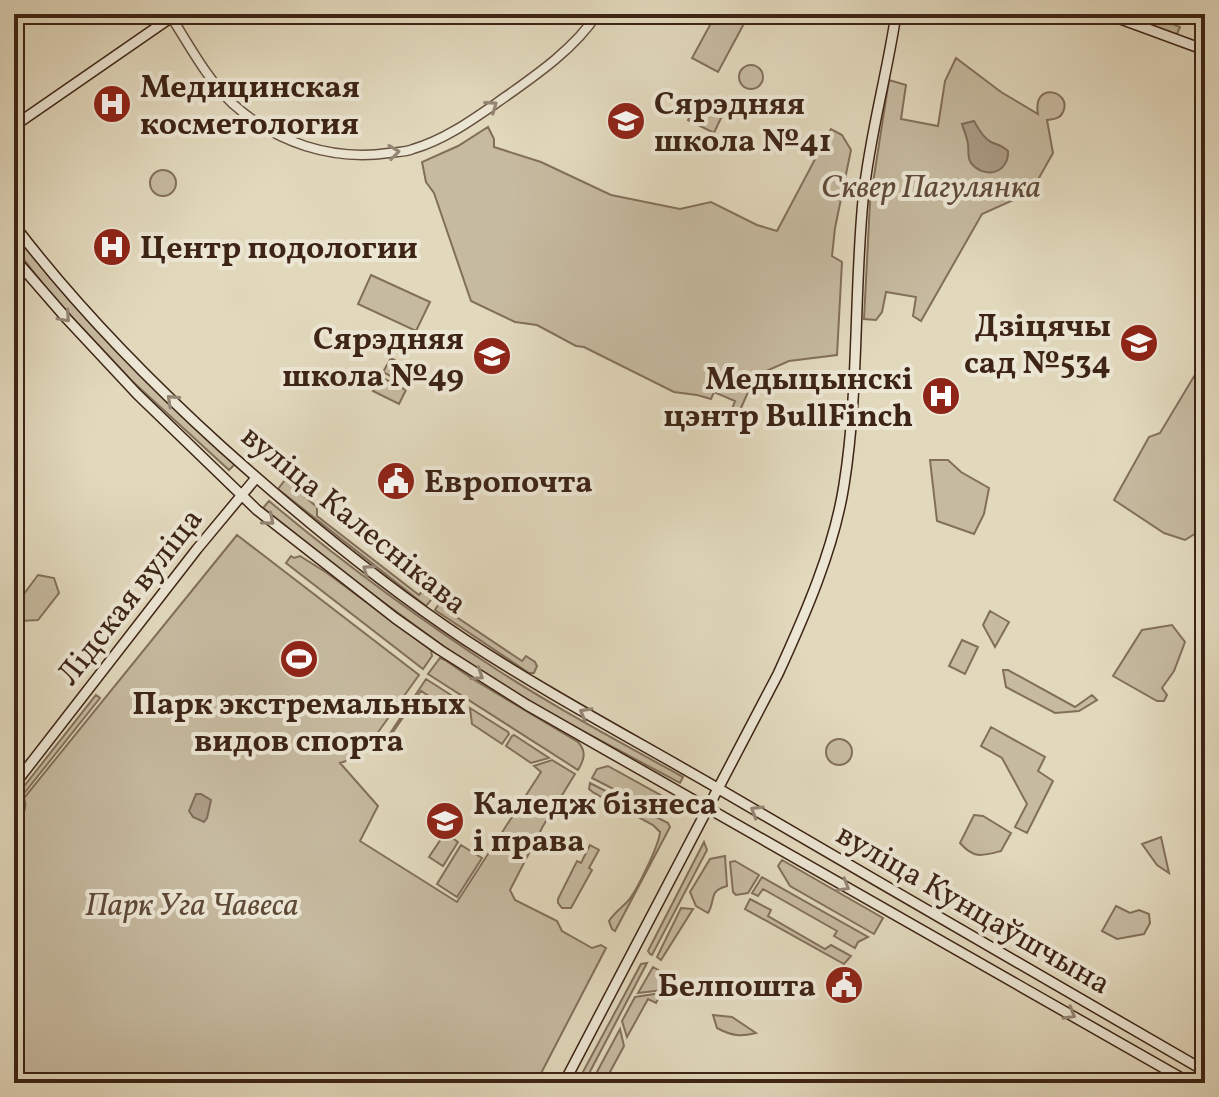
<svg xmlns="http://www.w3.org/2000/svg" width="1219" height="1097" viewBox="0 0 1219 1097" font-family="Vollkorn,serif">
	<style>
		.green { fill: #c6baa0; stroke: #826f5a; stroke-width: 2 }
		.water { fill: #aa9b84; stroke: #7e6b58; stroke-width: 2 }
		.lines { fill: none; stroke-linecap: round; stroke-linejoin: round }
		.tertiary-casing { stroke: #66513f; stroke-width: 11 }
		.secondary-casing { stroke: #3d2415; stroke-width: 12 }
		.tertiary { stroke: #ece6d4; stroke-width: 8 }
		.secondary { stroke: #ece6d4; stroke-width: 9 }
		.oneway { stroke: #948574 }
		.labels { text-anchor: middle; stroke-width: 8; stroke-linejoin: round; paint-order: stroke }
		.poi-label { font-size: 32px; font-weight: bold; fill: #3d2415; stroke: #ece6d4; text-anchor: start }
		.park-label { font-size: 32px; font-style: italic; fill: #5f4a38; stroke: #ece6d4 }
		.street-label { font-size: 32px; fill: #3d2415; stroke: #ece6d4 }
	</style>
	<rect width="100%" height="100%" fill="#e2d9bd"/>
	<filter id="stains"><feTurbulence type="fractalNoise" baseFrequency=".0025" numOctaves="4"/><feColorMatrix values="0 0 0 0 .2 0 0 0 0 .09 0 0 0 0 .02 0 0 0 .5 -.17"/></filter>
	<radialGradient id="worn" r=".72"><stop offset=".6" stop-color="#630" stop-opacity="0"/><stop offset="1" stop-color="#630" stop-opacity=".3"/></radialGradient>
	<!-- green -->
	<path class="green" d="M 716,14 L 741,14 L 747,18 L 718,72 L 692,58 Z
		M 1124,14 L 1147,14 L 1180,27 L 1177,34 L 1174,34 Z
		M 956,58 L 1001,92 L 1038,114 C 1032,80 1073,91 1063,112 C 1060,119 1054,119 1047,120 L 1053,153 L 1031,192 L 982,214 L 921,321 L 913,316 L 916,297 L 886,292 L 882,312 L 876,320 L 864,319 L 870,202 L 889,80 L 906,85 L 901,119 L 938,126 L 945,81 Z
		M739 77a12 12 0 1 1 24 0a12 12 0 1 1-24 0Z
		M 695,106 L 721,118 L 714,133 L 688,120 Z
		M 488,127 L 494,139 L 494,147 L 541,162 L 611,195 L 680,209 L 711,202 L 757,225 L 777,231 L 831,129 L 842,135 L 851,150 L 835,228 L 832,256 L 842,262 L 837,355 L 789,361 L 755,376 L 741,408 L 737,411 L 732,409 L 735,401 L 714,392 L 711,399 L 697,395 L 674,392 L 584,347 L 576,346 L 537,325 L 515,322 L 471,301 L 434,193 L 426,182 L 422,162 L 458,146 Z
		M150 183a13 13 0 1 1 26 0a13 13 0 1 1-26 0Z
		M 14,231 L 235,464 L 229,470 L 132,381 L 55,299 L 14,247 Z
		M 371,275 L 430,302 L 416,331 L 358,304 Z
		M 391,358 L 416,372 L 409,386 L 383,372 Z
		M 1205,358 L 1205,520 L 1196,533 L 1185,540 L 1164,533 L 1114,500 L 1149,437 L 1160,433 Z
		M 381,377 L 406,390 L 399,404 L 373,391 Z
		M 930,460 L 948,460 L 961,472 L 989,488 L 984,514 L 974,534 L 937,521 Z
		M 285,480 L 317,507 L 317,516 L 419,595 L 424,589 L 434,596 L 426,606 L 278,489 Z
		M 269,501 C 342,562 419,619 499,671 C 558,709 621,743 683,777 L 680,783 L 536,706 L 450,651 L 356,582 L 263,508 Z
		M 237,535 L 419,675 L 361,756 L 340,763 L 378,806 L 360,841 L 457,902 L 541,772 L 534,766 L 552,760 L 575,774 L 543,826 L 510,890 L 515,900 L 557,921 L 562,931 L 592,948 L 601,945 L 606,948 L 536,1083 L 14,1083 L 14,824 C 23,817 28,809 24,798 Z
		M 291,556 L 294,558 L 300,556 L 327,573 L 431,650 L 432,656 L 423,669 L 286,563 Z
		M 38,575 L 54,578 L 59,593 L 38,620 L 20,621 L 18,602 Z
		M 446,593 L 459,601 L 452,614 L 522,661 L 526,656 L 535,662 L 537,666 L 534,673 L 529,673 L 435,610 Z
		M 990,611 L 1009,622 L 995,647 L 983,625 Z
		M 1172,625 L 1185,642 L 1174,671 L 1162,688 L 1167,695 L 1164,701 L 1157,701 L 1113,676 L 1142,630 Z
		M 962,640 L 978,647 L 965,674 L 949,666 Z
		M 440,658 L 445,660 L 471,678 L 578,742 C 587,752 584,760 578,770 L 428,674 Z
		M 1003,670 L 1008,670 L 1075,707 L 1092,695 L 1097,700 L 1079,711 L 1055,713 L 1006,687 Z
		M 426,679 L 451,695 L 453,712 L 421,691 L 389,738 L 387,738 Z
		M 96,695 L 100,698 L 14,806 L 14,799 Z
		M 470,708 L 508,732 L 509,734 L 502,744 L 472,724 Z
		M 991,727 L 1045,757 L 1038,771 L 1053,781 L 1027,833 L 1015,827 L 1027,804 L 1002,758 L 981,746 Z
		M 514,735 L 549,758 L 531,763 L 506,746 L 512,736 Z
		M826 752a13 13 0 1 1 26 0a13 13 0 1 1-26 0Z
		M 608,766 L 673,802 L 666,816 L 592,778 L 597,769 Z
		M 590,783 L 668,823 L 670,827 L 615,931 L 612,929 L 609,921 C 614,913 620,909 627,902 C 636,893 659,845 660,832 L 653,825 L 594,793 L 589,789 Z
		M 974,815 L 983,816 L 1011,833 L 1001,851 C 982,856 974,859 960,843 Z
		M 445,833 L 458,842 L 443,866 L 429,857 Z
		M 1161,837 L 1169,873 L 1157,865 L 1142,844 Z
		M 704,842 L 707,850 L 652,955 L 650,954 L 648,951 Z
		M 461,845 L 482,858 L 457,897 L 437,884 Z
		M 590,845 L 599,850 L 589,868 L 592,870 L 571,908 L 562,908 L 558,903 L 558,899 L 577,861 L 581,863 Z
		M 725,856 L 727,886 C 708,891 716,900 708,913 L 696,906 L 690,892 L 710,859 Z
		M 782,860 L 883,918 L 874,934 L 790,886 L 778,866 Z
		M 735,861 L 759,875 L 748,893 L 736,895 L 733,892 L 730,862 Z
		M 762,877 L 868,937 L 858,942 L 855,948 L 834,936 L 837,931 L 763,889 L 758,896 L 752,893 Z
		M 750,899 L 771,910 L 768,916 L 825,949 L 831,945 L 851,956 L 844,964 L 745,909 Z
		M 1116,906 L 1130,913 L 1139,910 L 1149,914 L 1150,923 L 1144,934 L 1117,939 L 1102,931 Z
		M 681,908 L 693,909 L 661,960 L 657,957 Z
		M 647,963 L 584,1083 L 577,1083 L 641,964 Z
		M 653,967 L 671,977 L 663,990 L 638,993 Z
		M 661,993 L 656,1003 L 648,999 L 627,1037 L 622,1021 L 635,997 Z
		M 713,1015 L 732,1017 L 756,1033 C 740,1037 732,1036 717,1028 Z
		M 620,1029 L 624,1046 L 604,1083 L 591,1083 Z"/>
	<!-- water -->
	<path class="water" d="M 974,121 C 978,128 983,138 991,142 C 998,145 1002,145 1008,151 C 1009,173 985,180 971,163 C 967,157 969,151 968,144 C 967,137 964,131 962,124 Z
		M 196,794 L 201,794 L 211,800 L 207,818 L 204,822 L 193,817 L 189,811 Z"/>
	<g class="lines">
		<!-- tertiary casing -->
		<g class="tertiary-casing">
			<path id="tertiary" d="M 170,15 C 189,45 207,79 233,104 C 276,143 332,161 389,153 C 397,152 406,152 413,149 C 444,140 472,120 498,102 C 532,78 575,49 597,14"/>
		</g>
		<!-- secondary casing -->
		<g class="secondary-casing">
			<path id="secondary" d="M 1107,14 L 1205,50
				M 14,126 L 176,14
				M 14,225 C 75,305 146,378 221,446 C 298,515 377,581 464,639 C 546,693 633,739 719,789 C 881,883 1042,978 1205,1071
				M 14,258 L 67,319 L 137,394 L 257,510 L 395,618 L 440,650 L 527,705 L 1190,1083
				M 14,785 L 197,549 L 256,478
				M 564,1083 L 778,674 C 805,615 834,549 844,485 C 859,391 854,294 863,200 C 869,137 887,76 896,14"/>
		</g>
		<!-- tertiary -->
		<use href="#tertiary" class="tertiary"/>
		<!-- secondary -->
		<use href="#secondary" class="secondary"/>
	</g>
	<!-- one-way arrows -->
	<defs><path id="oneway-chevron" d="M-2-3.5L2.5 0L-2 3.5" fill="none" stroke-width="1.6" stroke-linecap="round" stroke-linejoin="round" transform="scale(2)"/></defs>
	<g class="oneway">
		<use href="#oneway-chevron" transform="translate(492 106) rotate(-35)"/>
		<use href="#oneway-chevron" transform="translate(394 152) rotate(-8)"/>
		<use href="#oneway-chevron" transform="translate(65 317) rotate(48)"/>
		<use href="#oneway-chevron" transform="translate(172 400) rotate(-137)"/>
		<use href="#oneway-chevron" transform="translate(269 520) rotate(40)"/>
		<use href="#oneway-chevron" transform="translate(368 570) rotate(-145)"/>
		<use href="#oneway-chevron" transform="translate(478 675) rotate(33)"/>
		<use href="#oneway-chevron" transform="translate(585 713) rotate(-151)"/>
		<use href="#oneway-chevron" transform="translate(756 811) rotate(-149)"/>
		<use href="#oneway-chevron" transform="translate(844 886) rotate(30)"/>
		<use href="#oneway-chevron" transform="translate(1070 1014) rotate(30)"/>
	</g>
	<!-- icons -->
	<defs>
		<g id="hospital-disc" transform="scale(2)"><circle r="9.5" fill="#8f2418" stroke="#ece6d4"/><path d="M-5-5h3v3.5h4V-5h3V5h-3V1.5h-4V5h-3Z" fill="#fff"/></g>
		<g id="school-disc" transform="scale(2)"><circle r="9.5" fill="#8f2418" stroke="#ece6d4"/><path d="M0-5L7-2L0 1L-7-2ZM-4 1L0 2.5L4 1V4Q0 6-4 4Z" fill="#fff"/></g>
		<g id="civic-disc" transform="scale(2)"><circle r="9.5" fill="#8f2418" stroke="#ece6d4"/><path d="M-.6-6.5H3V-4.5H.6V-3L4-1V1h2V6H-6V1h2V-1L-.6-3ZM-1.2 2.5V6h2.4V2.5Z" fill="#fff"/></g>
		<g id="stadium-disc" transform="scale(2)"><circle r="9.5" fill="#8f2418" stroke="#ece6d4"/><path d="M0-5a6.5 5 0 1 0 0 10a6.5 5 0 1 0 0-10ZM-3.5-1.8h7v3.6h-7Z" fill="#fff"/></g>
		<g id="university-disc" transform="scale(2)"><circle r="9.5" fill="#8f2418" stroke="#ece6d4"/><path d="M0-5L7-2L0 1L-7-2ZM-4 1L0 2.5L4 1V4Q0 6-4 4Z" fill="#fff"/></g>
	</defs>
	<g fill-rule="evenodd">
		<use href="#hospital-disc" x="112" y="104"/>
		<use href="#school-disc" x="626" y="121"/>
		<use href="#hospital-disc" x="112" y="247"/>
		<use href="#school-disc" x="1139" y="343"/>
		<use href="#school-disc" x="492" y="356"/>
		<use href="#hospital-disc" x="941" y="396"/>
		<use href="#civic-disc" x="396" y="481"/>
		<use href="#stadium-disc" x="299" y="659"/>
		<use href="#university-disc" x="445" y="821"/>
		<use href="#civic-disc" x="844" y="985"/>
	</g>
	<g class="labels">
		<!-- poi labels -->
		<g class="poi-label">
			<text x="140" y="97">Медицинская<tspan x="140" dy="37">косметология</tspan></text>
			<text x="654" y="114">Сярэдняя<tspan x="654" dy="37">школа №41</tspan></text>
			<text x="140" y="258">Центр подологии</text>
			<text x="1111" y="336" text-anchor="end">Дзіцячы<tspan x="1111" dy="37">сад №534</tspan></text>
			<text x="464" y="349" text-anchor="end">Сярэдняя<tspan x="464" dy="37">школа №49</tspan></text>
			<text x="913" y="389" text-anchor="end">Медыцынскі<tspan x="913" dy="37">цэнтр BullFinch</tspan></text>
			<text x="424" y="492">Европочта</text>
			<text x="299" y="714" text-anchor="middle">Парк экстремальных<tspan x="299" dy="37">видов спорта</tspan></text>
			<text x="473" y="814">Каледж бізнеса<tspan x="473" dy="37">і права</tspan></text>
			<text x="816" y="996" text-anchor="end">Белпошта</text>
		</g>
		<!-- park labels -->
		<g class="park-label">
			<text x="931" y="197">Сквер Пагулянка</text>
			<text x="192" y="915">Парк Уга Чавеса</text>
		</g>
		<!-- street labels -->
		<g class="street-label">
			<text transform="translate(355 519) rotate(39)" y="11">вуліца Калеснікава</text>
			<text transform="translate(129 596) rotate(-52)" y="11">Лідская вуліца</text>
			<text transform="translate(974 908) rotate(30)" y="11">вуліца Кунцаўшчына</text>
		</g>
	</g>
	<!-- margin -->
	<rect width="1219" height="1097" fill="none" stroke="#e2d9bd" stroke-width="48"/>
	<rect x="16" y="16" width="1187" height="1065" fill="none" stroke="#3d2415" stroke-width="4"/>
	<rect x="24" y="24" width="1171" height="1049" fill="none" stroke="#3d2415" stroke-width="2"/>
	<rect width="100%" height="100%" filter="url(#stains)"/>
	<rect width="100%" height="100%" fill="url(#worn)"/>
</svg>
